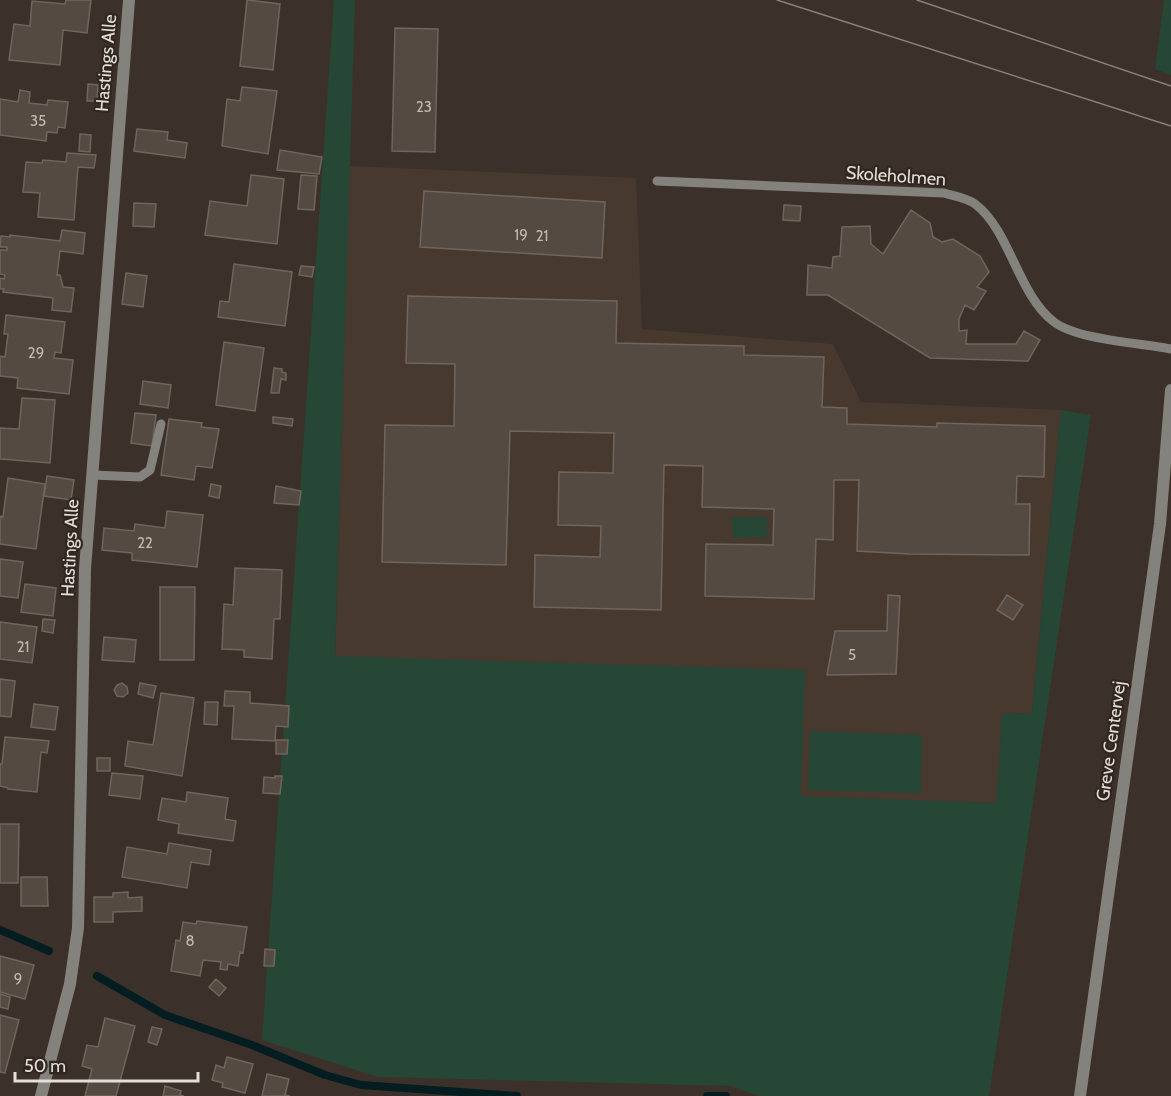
<svg xmlns="http://www.w3.org/2000/svg" width="1171" height="1096" viewBox="0 0 1171 1096" font-family="Cabin,sans-serif">
	<style>
		.built { fill: #47392e }
		.green { fill: #264735 }
		.lines { fill: none; stroke-linecap: round; stroke-linejoin: round }
		.stream { stroke: #041d20; stroke-width: 8 }
		.building { fill: #544a42; stroke: #70655c; stroke-width: 1.5 }
		.service { stroke: #84827d; stroke-width: 9 }
		.minor { stroke: #84827d; stroke-width: 12 }
		.tertiary { stroke: #84827d; stroke-width: 12 }
		.tram { stroke: #89817b; stroke-width: 1.5 }
		.labels { text-anchor: middle; stroke-width: 4.5; stroke-linejoin: round; paint-order: stroke }
		.number-label { font-size: 15px; fill: #c0b9b3 }
		.street-label { font-size: 18px; fill: #e4ded9; stroke: #312720 }
	</style>
	<rect width="100%" height="100%" fill="#3b312a"/>
	<!-- built -->
	<path class="built" d="M 349,166 L 636,178 L 642,329 L 833,344 L 861,402 L 1061,410 L 1032,713 L 1002,714 L 997,803 L 967,802 L 325,1020 Z"/>
	<!-- green -->
	<path class="green" d="M 334,0 L 355,0 L 335,656 L 805,670 L 801,796 L 996,803 L 1002,714 L 1032,713 L 1061,410 L 1091,415 L 989,1096 L 759,1096 L 731,1086 L 378,1077 L 262,1040 Z
		M 1164,0 L 1171,0 L 1171,75 L 1155,69 Z
		M 732,517 L 767,517 L 767,537 L 733,538 Z
		M 810,731 L 922,735 L 921,793 L 808,790 Z"/>
	<g class="lines">
		<!-- stream -->
		<path class="stream" d="M 0,930 L 49,951
			M 97,976 L 165,1015 L 252,1045 L 325,1075 L 361,1085 L 517,1096
			M 707,1096 L 726,1096"/>
	</g>
	<!-- building -->
	<path class="building" d="M 66,0 L 91,0 L 87,33 L 63,30 L 60,65 L 9,60 L 14,24 L 30,26 L 32,1 L 65,4 Z
		M 247,0 L 280,4 L 273,70 L 240,66 Z
		M 395,28 L 438,29 L 435,152 L 392,151 Z
		M 88,84 L 98,85 L 97,101 L 87,101 Z
		M 242,87 L 277,91 L 268,154 L 222,146 L 227,99 L 240,101 Z
		M 20,90 L 30,92 L 29,103 L 47,105 L 48,100 L 68,102 L 65,128 L 58,127 L 57,133 L 47,132 L 46,141 L 0,135 L 0,99 L 18,102 Z
		M 137,129 L 168,132 L 167,140 L 187,143 L 185,158 L 134,151 Z
		M 80,134 L 91,135 L 90,152 L 79,151 Z
		M 280,150 L 322,157 L 319,174 L 277,170 Z
		M 67,153 L 96,155 L 94,168 L 78,167 L 74,220 L 38,217 L 40,193 L 23,192 L 26,162 L 42,163 L 43,160 L 66,162 Z
		M 251,175 L 284,179 L 277,244 L 205,235 L 210,201 L 247,206 Z
		M 301,175 L 317,176 L 314,210 L 298,209 Z
		M 424,191 L 605,202 L 602,258 L 420,247 Z
		M 134,203 L 156,204 L 154,227 L 133,226 Z
		M 784,205 L 801,206 L 800,221 L 783,220 Z
		M 911,210 L 930,223 L 933,237 L 942,242 L 953,239 L 980,256 L 989,272 L 977,287 L 986,291 L 974,310 L 965,305 L 959,319 L 959,331 L 967,330 L 966,344 L 1016,344 L 1024,331 L 1040,340 L 1028,361 L 930,358 L 828,295 L 807,295 L 808,265 L 832,268 L 833,257 L 840,256 L 842,227 L 870,226 L 871,244 L 883,254 Z
		M 62,230 L 85,233 L 83,254 L 60,251 L 57,275 L 60,275 L 63,287 L 74,288 L 71,312 L 52,310 L 53,298 L 3,292 L 4,289 L 0,289 L 0,278 L 4,279 L 5,275 L 0,274 L 0,250 L 7,250 L 7,247 L 0,247 L 1,236 L 10,237 L 10,235 L 60,241 Z
		M 234,264 L 292,272 L 285,326 L 218,317 L 220,301 L 229,302 Z
		M 301,266 L 314,267 L 312,277 L 299,275 Z
		M 126,273 L 147,276 L 143,307 L 122,304 Z
		M 408,296 L 617,301 L 616,343 L 744,346 L 744,355 L 824,357 L 822,407 L 847,408 L 847,424 L 937,427 L 937,423 L 1045,426 L 1044,477 L 1017,476 L 1016,504 L 1030,504 L 1029,555 L 910,554 L 857,551 L 859,480 L 834,480 L 833,540 L 816,539 L 814,599 L 705,596 L 706,544 L 773,545 L 774,509 L 702,507 L 703,466 L 664,465 L 661,610 L 534,607 L 535,555 L 600,557 L 601,526 L 558,525 L 559,472 L 613,473 L 614,433 L 510,431 L 506,565 L 382,562 L 385,425 L 454,426 L 455,364 L 406,363 Z
		M 6,315 L 65,322 L 61,353 L 55,352 L 54,358 L 73,360 L 69,394 L 17,388 L 18,378 L 0,376 L 0,356 L 5,357 L 8,334 L 4,334 Z
		M 224,342 L 264,348 L 255,411 L 216,405 Z
		M 274,368 L 282,369 L 282,372 L 286,373 L 286,380 L 281,379 L 279,393 L 271,393 Z
		M 143,381 L 171,385 L 168,408 L 140,404 Z
		M 22,398 L 55,400 L 50,463 L 0,459 L 0,428 L 19,429 Z
		M 135,413 L 156,415 L 152,446 L 131,443 Z
		M 273,417 L 293,419 L 292,426 L 273,423 Z
		M 169,419 L 202,423 L 201,427 L 219,429 L 212,468 L 196,466 L 194,480 L 161,475 Z
		M 47,476 L 74,480 L 71,500 L 44,496 Z
		M 8,478 L 45,484 L 36,549 L 0,544 L 0,516 L 3,517 Z
		M 211,484 L 221,486 L 219,498 L 209,496 Z
		M 276,486 L 301,491 L 299,505 L 274,503 Z
		M 167,511 L 203,515 L 197,567 L 132,560 L 132,553 L 102,550 L 104,528 L 134,531 L 135,524 L 165,528 Z
		M 0,559 L 23,562 L 18,598 L 0,596 Z
		M 235,568 L 282,570 L 280,619 L 274,619 L 272,659 L 244,657 L 244,650 L 222,649 L 224,604 L 233,605 Z
		M 25,584 L 56,588 L 53,616 L 21,612 Z
		M 160,587 L 195,587 L 194,660 L 160,660 Z
		M 888,595 L 900,596 L 896,674 L 827,675 L 835,631 L 887,631 Z
		M 1007,595 L 1023,605 L 1013,620 L 997,610 Z
		M 43,619 L 55,620 L 53,633 L 42,631 Z
		M 0,622 L 37,627 L 32,663 L 0,659 Z
		M 104,637 L 136,640 L 134,662 L 102,660 Z
		M 0,679 L 15,681 L 11,717 L 0,716 Z
		M 122,683 L 127,687 L 128,693 L 123,697 L 117,696 L 114,690 L 117,685 Z
		M 140,683 L 156,686 L 153,698 L 138,694 Z
		M 225,691 L 250,692 L 250,703 L 289,706 L 288,727 L 276,726 L 275,741 L 232,739 L 234,706 L 224,706 Z
		M 161,693 L 194,698 L 182,776 L 125,766 L 128,741 L 153,745 Z
		M 205,702 L 218,702 L 217,725 L 204,724 Z
		M 34,704 L 58,707 L 55,730 L 31,727 Z
		M 5,737 L 49,741 L 47,753 L 41,752 L 37,792 L 8,789 L 8,788 L 0,786 L 0,764 L 2,764 Z
		M 276,740 L 288,740 L 287,754 L 276,754 Z
		M 97,758 L 110,758 L 110,771 L 97,771 Z
		M 112,773 L 143,776 L 140,799 L 109,795 Z
		M 275,776 L 282,776 L 280,794 L 263,793 L 264,777 L 275,778 Z
		M 187,792 L 228,798 L 225,819 L 236,821 L 233,841 L 178,833 L 179,824 L 158,820 L 162,798 L 186,802 Z
		M 0,824 L 19,824 L 18,883 L 0,883 Z
		M 169,843 L 211,850 L 209,865 L 191,862 L 187,888 L 122,877 L 127,847 L 167,854 Z
		M 21,877 L 47,877 L 48,906 L 21,906 Z
		M 128,892 L 128,898 L 142,897 L 142,911 L 113,912 L 113,922 L 94,922 L 94,897 L 113,897 L 113,893 Z
		M 197,921 L 247,927 L 243,953 L 240,952 L 238,966 L 228,964 L 227,970 L 220,969 L 221,962 L 203,960 L 200,976 L 171,971 L 176,940 L 180,941 L 183,922 L 196,924 Z
		M 265,949 L 275,950 L 274,966 L 264,966 Z
		M 0,956 L 34,965 L 25,999 L 0,992 Z
		M 216,979 L 226,988 L 219,996 L 209,987 Z
		M 0,994 L 10,997 L 8,1009 L 0,1007 Z
		M 0,1015 L 19,1020 L 5,1073 L 0,1072 Z
		M 105,1018 L 135,1026 L 116,1096 L 85,1096 L 92,1069 L 82,1066 L 87,1045 L 98,1047 Z
		M 152,1027 L 162,1029 L 157,1045 L 148,1042 Z
		M 227,1057 L 253,1064 L 245,1093 L 222,1087 L 223,1083 L 212,1080 L 216,1065 L 224,1068 Z
		M 267,1074 L 289,1079 L 285,1095 L 290,1096 L 262,1096 Z
		M 165,1086 L 181,1091 L 180,1095 L 184,1096 L 163,1096 Z"/>
	<g class="lines">
		<!-- service -->
		<path class="service" d="M 657,181 L 944,193 C 954,196 967,198 975,204 C 1010,230 1018,295 1054,322 C 1078,340 1140,343 1171,349
			M 93,475 L 140,477 L 150,470 L 161,424"/>
		<!-- minor -->
		<path class="minor" d="M 41,1096 L 70,984 L 78,928 L 85,569 L 129,0"/>
		<!-- tertiary -->
		<path class="tertiary" d="M 1080,1096 L 1160,524 L 1171,390"/>
		<!-- tram -->
		<path class="tram" d="M 777,0 L 1171,126
			M 917,0 L 1171,86"/>
	</g>
	<g class="labels">
		<!-- number labels -->
		<g class="number-label">
			<text x="424" y="112">23</text>
			<text x="38" y="126">35</text>
			<text x="521" y="240">19</text>
			<text x="542" y="241">21</text>
			<text x="36" y="358">29</text>
			<text x="145" y="548">22</text>
			<text x="23" y="652">21</text>
			<text x="852" y="660">5</text>
			<text x="190" y="946">8</text>
			<text x="18" y="984">9</text>
		</g>
		<!-- street labels -->
		<g class="street-label">
			<text transform="translate(106 63) rotate(-85)" y="6">Hastings Alle</text>
			<text transform="translate(896 176) rotate(4)" y="6">Skoleholmen</text>
			<text transform="translate(70 548) rotate(-87)" y="6">Hastings Alle</text>
			<text transform="translate(1111 741) rotate(-82)" y="6">Greve Centervej</text>
		</g>
	</g>
	<!-- scale -->
	<path d="M15 1072v9h183v-9" fill="none" stroke="#e4ded9" stroke-width="3"/>
	<text x="24" y="1072" font-size="18" fill="#e4ded9" stroke="#312720" stroke-width="4.5" paint-order="stroke">50 m</text>
</svg>
